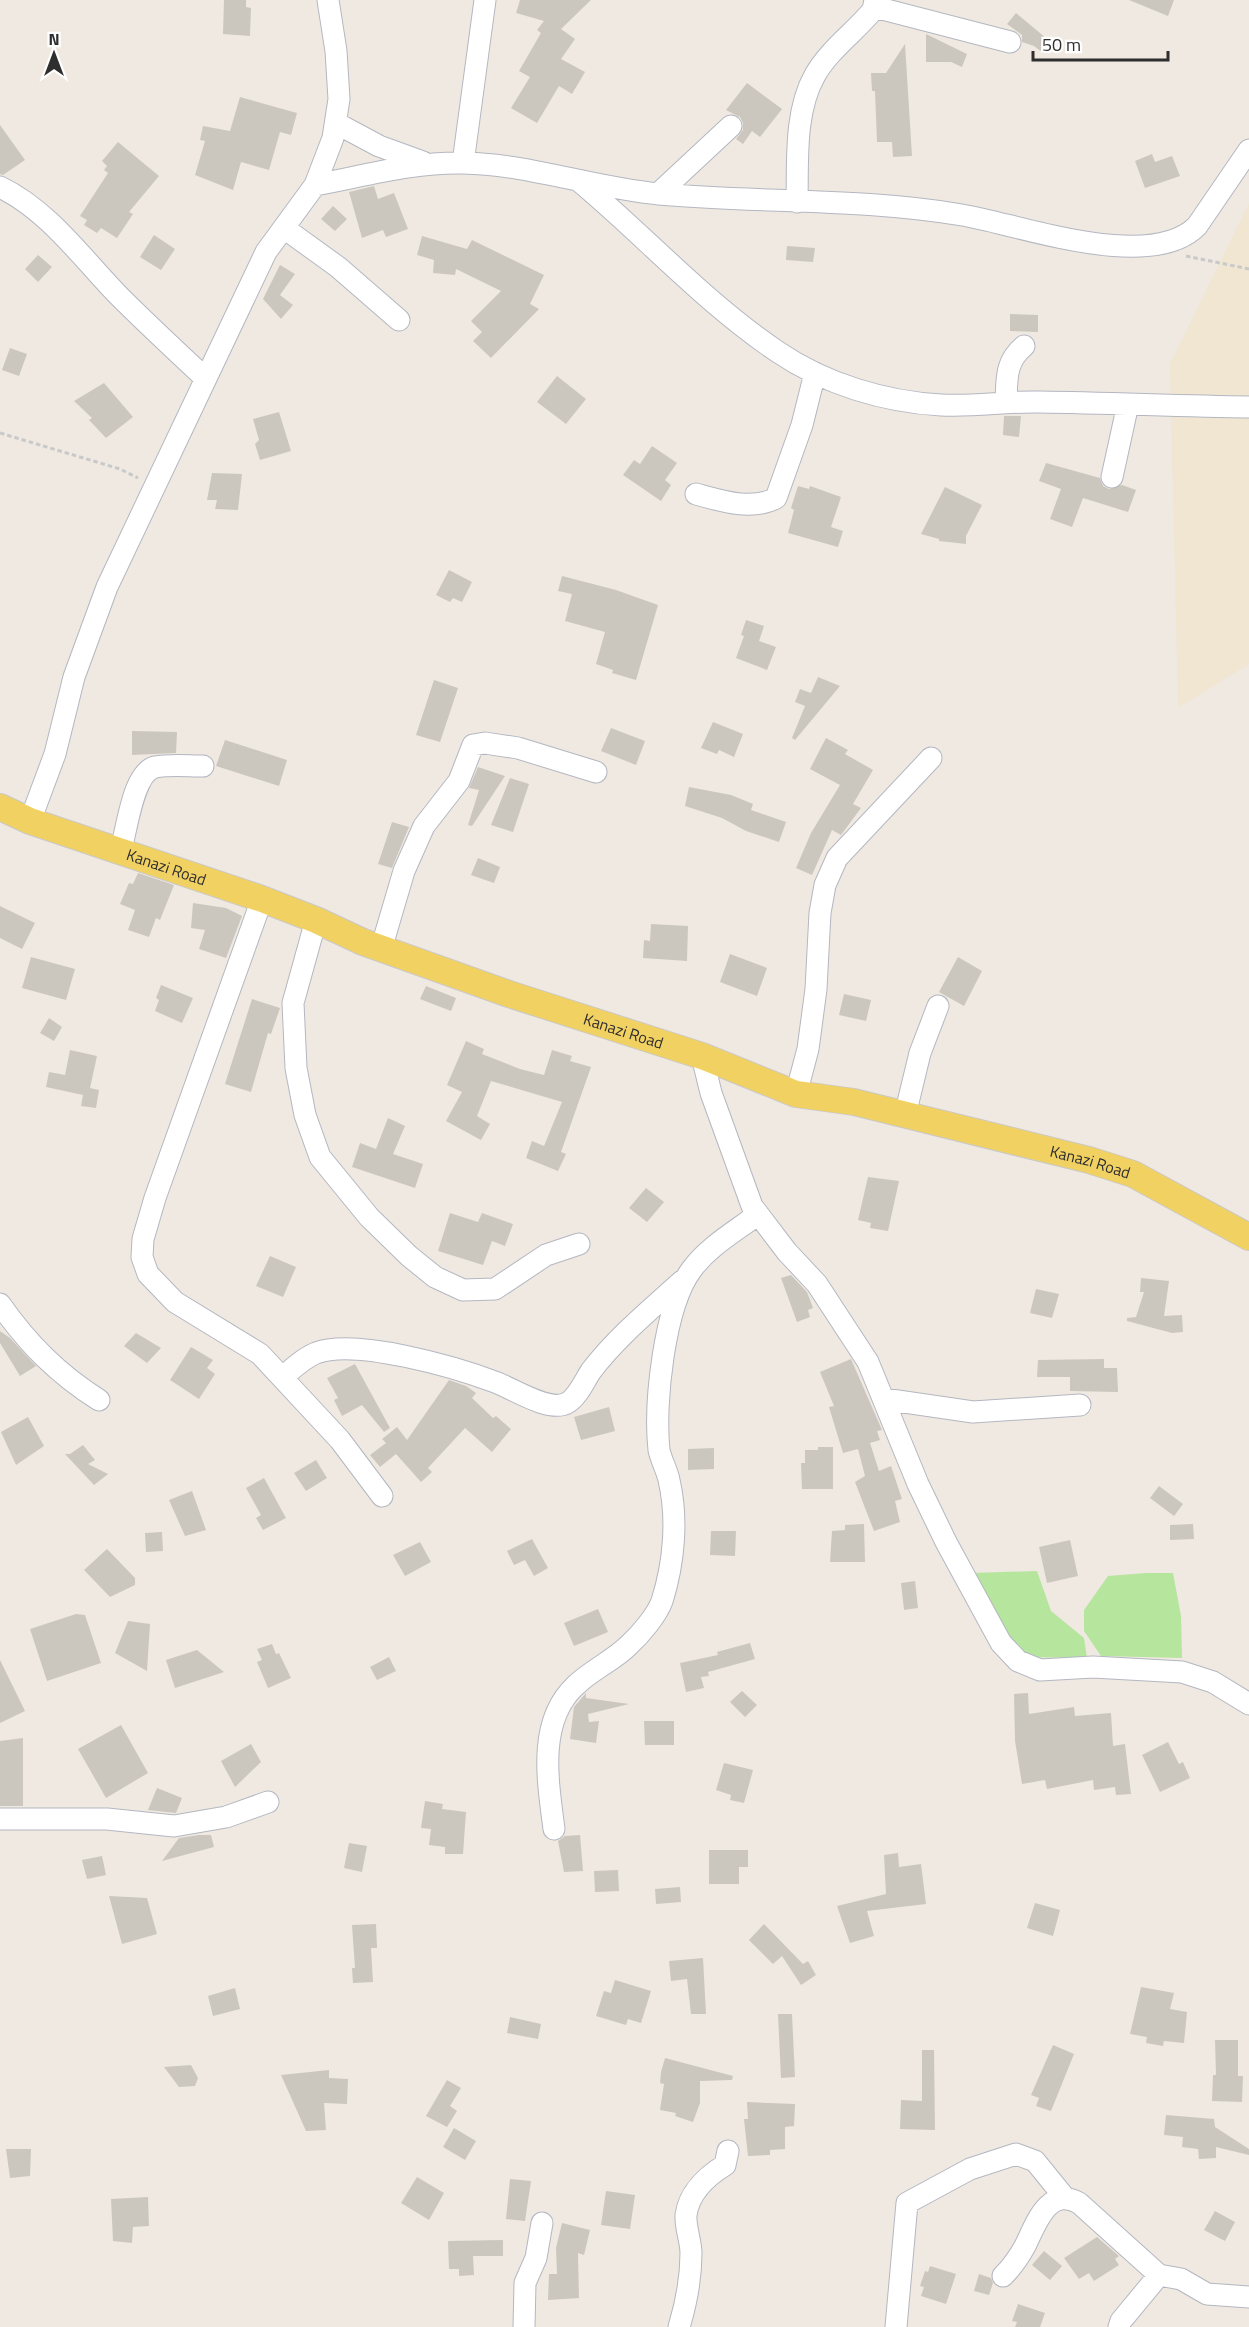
<svg xmlns="http://www.w3.org/2000/svg" width="1249" height="2327" viewBox="0 0 1249 2327" font-family="'Titillium Web',sans-serif">
	<style>
		.education { fill: #f0e6d1 }
		.grass { fill: #b6e59e }
		.building { fill: #cbc7bf }
		.lines { fill: none; stroke-linecap: round; stroke-linejoin: round }
		.minor-casing { stroke: #b4b7c1; stroke-width: 23 }
		.major-casing { stroke: #c9c9c9; stroke-width: 28 }
		.path { stroke: #c9c9c9; stroke-width: 3; stroke-dasharray: 4.5 3; stroke-linecap: butt }
		.minor { stroke: #fff; stroke-width: 21 }
		.major { stroke: #f2d163; stroke-width: 26 }
		.labels { text-anchor: middle; stroke-width: 6; stroke-linejoin: round; paint-order: stroke }
		.street-label { font-size: 16px; fill: #2e2e2e; stroke: #fff }
	</style>
	<rect width="100%" height="100%" fill="#efe9e1"/>
	<!-- education -->
	<path class="education" d="M 1249,203 L 1249,664 L 1178,708 L 1170,364 Z"/>
	<!-- grass -->
	<path class="grass" d="M 1037,1571 L 1051,1611 L 1084,1638 L 1087,1658 L 1021,1657 L 971,1573 Z
		M 1146,1573 L 1173,1573 L 1181,1616 L 1182,1658 L 1101,1656 L 1084,1631 L 1084,1610 L 1108,1576 Z"/>
	<!-- building -->
	<path class="building" d="M 224,0 L 246,0 L 246,7 L 251,8 L 250,36 L 223,34 Z
		M 520,0 L 591,0 L 561,29 L 575,39 L 561,59 L 585,72 L 572,94 L 559,86 L 537,123 L 511,108 L 530,77 L 519,71 L 541,33 L 537,30 L 544,21 L 516,13 Z
		M 1129,0 L 1174,0 L 1168,16 Z
		M 1016,13 L 1052,43 L 1043,53 L 1034,46 L 1022,42 L 1022,35 L 1007,24 Z
		M 926,34 L 967,54 L 962,67 L 951,62 L 926,62 Z
		M 905,44 L 912,156 L 893,157 L 892,142 L 877,142 L 875,91 L 872,91 L 871,73 L 886,73 Z
		M 747,83 L 782,109 L 760,137 L 752,131 L 743,144 L 736,139 L 743,130 L 743,123 L 740,117 L 726,110 Z
		M 240,97 L 297,113 L 291,135 L 280,132 L 269,170 L 241,162 L 233,190 L 195,175 L 205,141 L 200,140 L 203,126 L 230,131 Z
		M 0,125 L 25,160 L 3,175 L 0,174 Z
		M 118,142 L 159,176 L 129,212 L 133,214 L 117,238 L 101,228 L 97,233 L 84,225 L 87,220 L 80,216 L 108,173 L 104,170 L 107,166 L 102,161 Z
		M 1152,154 L 1155,162 L 1172,156 L 1180,176 L 1145,188 L 1135,161 Z
		M 374,186 L 378,199 L 394,193 L 408,229 L 386,237 L 383,230 L 362,238 L 349,192 Z
		M 333,206 L 347,219 L 335,231 L 321,219 Z
		M 154,235 L 175,249 L 161,270 L 140,257 Z
		M 422,236 L 467,249 L 472,240 L 544,275 L 530,304 L 539,309 L 491,358 L 473,341 L 482,332 L 471,321 L 501,291 L 456,269 L 455,275 L 433,273 L 434,260 L 417,255 Z
		M 787,246 L 815,248 L 813,262 L 786,260 Z
		M 38,255 L 52,267 L 38,282 L 25,269 Z
		M 280,265 L 295,274 L 280,295 L 293,305 L 281,319 L 263,299 Z
		M 1010,314 L 1038,315 L 1038,332 L 1010,331 Z
		M 10,348 L 27,354 L 19,376 L 2,370 Z
		M 557,376 L 586,399 L 566,424 L 537,402 Z
		M 104,383 L 133,417 L 106,438 L 89,420 L 92,418 L 74,401 Z
		M 279,412 L 291,451 L 260,460 L 255,444 L 259,440 L 253,419 Z
		M 1004,416 L 1021,416 L 1019,437 L 1003,435 Z
		M 652,446 L 677,463 L 665,480 L 671,485 L 661,501 L 623,475 L 634,460 L 640,464 Z
		M 1046,463 L 1100,478 L 1103,486 L 1109,489 L 1122,485 L 1136,490 L 1128,512 L 1083,498 L 1072,527 L 1050,519 L 1061,489 L 1039,481 Z
		M 212,473 L 242,474 L 238,510 L 215,509 L 217,500 L 207,500 Z
		M 798,486 L 809,489 L 810,486 L 841,497 L 831,527 L 843,531 L 838,547 L 788,533 L 794,510 L 791,508 Z
		M 945,487 L 982,505 L 966,536 L 966,544 L 939,541 L 939,539 L 921,534 Z
		M 449,570 L 472,582 L 462,602 L 453,598 L 450,602 L 436,595 Z
		M 562,576 L 616,590 L 658,605 L 636,680 L 612,673 L 613,670 L 596,664 L 605,632 L 565,621 L 572,594 L 558,591 Z
		M 746,620 L 764,626 L 759,641 L 776,647 L 767,670 L 736,658 L 744,636 L 741,635 Z
		M 818,677 L 840,686 L 795,740 L 792,738 L 805,706 L 795,702 L 800,689 L 811,693 Z
		M 434,680 L 458,688 L 440,742 L 416,735 Z
		M 713,722 L 743,734 L 734,757 L 719,750 L 717,754 L 701,748 Z
		M 611,728 L 645,741 L 636,765 L 601,751 Z
		M 132,731 L 177,732 L 176,753 L 132,755 Z
		M 826,738 L 848,750 L 845,754 L 873,770 L 853,804 L 861,808 L 841,835 L 832,830 L 812,875 L 796,868 L 811,833 L 840,785 L 810,769 Z
		M 225,740 L 287,760 L 279,786 L 216,766 Z
		M 478,767 L 505,776 L 472,826 L 468,825 L 479,790 L 469,788 Z
		M 510,778 L 529,784 L 513,832 L 491,825 Z
		M 689,787 L 731,795 L 753,804 L 751,810 L 786,822 L 779,842 L 746,831 L 722,818 L 685,806 Z
		M 392,822 L 409,827 L 392,868 L 378,864 Z
		M 478,858 L 500,867 L 494,883 L 471,875 Z
		M 138,873 L 174,885 L 160,920 L 156,918 L 149,937 L 128,930 L 135,910 L 120,904 L 129,883 L 133,884 Z
		M 193,903 L 226,908 L 242,916 L 226,958 L 199,949 L 205,930 L 191,928 Z
		M 0,906 L 35,923 L 22,949 L 0,938 Z
		M 651,924 L 688,926 L 687,961 L 643,958 L 644,940 L 650,941 Z
		M 730,954 L 767,968 L 757,996 L 720,982 Z
		M 31,957 L 75,969 L 66,1000 L 22,988 Z
		M 958,957 L 982,971 L 964,1006 L 939,992 Z
		M 161,985 L 193,998 L 182,1023 L 155,1011 L 159,1000 L 156,998 Z
		M 426,986 L 456,998 L 451,1011 L 420,999 Z
		M 844,994 L 871,1000 L 866,1021 L 839,1015 Z
		M 252,999 L 280,1008 L 271,1034 L 268,1033 L 251,1092 L 225,1084 Z
		M 49,1018 L 62,1027 L 54,1041 L 40,1033 Z
		M 466,1041 L 484,1049 L 482,1054 L 520,1069 L 544,1075 L 552,1050 L 572,1056 L 570,1061 L 591,1067 L 561,1152 L 566,1154 L 558,1171 L 526,1158 L 532,1141 L 544,1146 L 562,1102 L 491,1081 L 477,1116 L 490,1124 L 481,1140 L 446,1121 L 462,1092 L 447,1085 Z
		M 70,1050 L 97,1056 L 90,1088 L 99,1090 L 96,1108 L 81,1106 L 83,1095 L 46,1087 L 49,1072 L 65,1075 Z
		M 388,1118 L 405,1126 L 393,1154 L 423,1164 L 415,1188 L 352,1167 L 360,1143 L 376,1149 Z
		M 868,1177 L 899,1181 L 888,1231 L 870,1228 L 871,1223 L 858,1220 Z
		M 646,1188 L 664,1202 L 647,1222 L 629,1208 Z
		M 450,1213 L 478,1222 L 482,1213 L 513,1224 L 505,1246 L 492,1241 L 483,1265 L 438,1251 Z
		M 270,1256 L 296,1267 L 283,1297 L 256,1286 Z
		M 791,1275 L 807,1292 L 813,1308 L 808,1310 L 810,1317 L 797,1322 L 781,1278 Z
		M 1141,1278 L 1169,1281 L 1164,1316 L 1182,1315 L 1183,1332 L 1172,1333 L 1127,1321 L 1127,1318 L 1136,1317 L 1144,1292 L 1140,1292 Z
		M 1036,1289 L 1059,1294 L 1052,1318 L 1030,1313 Z
		M 0,1331 L 10,1338 L 36,1366 L 20,1376 L 0,1343 Z
		M 136,1333 L 161,1348 L 147,1363 L 124,1346 Z
		M 191,1347 L 213,1360 L 207,1368 L 215,1374 L 199,1399 L 170,1380 Z
		M 851,1359 L 882,1430 L 877,1431 L 880,1440 L 870,1443 L 879,1471 L 891,1466 L 902,1499 L 895,1501 L 900,1522 L 874,1531 L 855,1482 L 865,1476 L 858,1449 L 843,1453 L 829,1407 L 834,1406 L 820,1372 Z
		M 1104,1359 L 1104,1368 L 1117,1368 L 1118,1392 L 1070,1391 L 1070,1377 L 1037,1377 L 1038,1360 Z
		M 355,1364 L 390,1428 L 384,1432 L 362,1405 L 342,1416 L 334,1400 L 338,1398 L 327,1378 Z
		M 449,1380 L 466,1386 L 476,1393 L 472,1398 L 493,1418 L 496,1416 L 511,1429 L 492,1452 L 465,1428 L 428,1468 L 432,1472 L 421,1482 L 396,1454 L 380,1467 L 370,1455 L 386,1443 L 382,1439 L 397,1427 L 407,1440 Z
		M 609,1407 L 615,1431 L 581,1440 L 574,1417 Z
		M 28,1417 L 44,1446 L 16,1465 L 1,1432 Z
		M 83,1445 L 95,1460 L 88,1464 L 108,1474 L 94,1485 L 65,1454 L 70,1454 Z
		M 818,1447 L 833,1447 L 833,1489 L 802,1489 L 801,1463 L 805,1463 L 805,1450 L 818,1450 Z
		M 714,1448 L 714,1469 L 688,1470 L 688,1449 Z
		M 316,1460 L 327,1478 L 306,1491 L 294,1473 Z
		M 264,1478 L 286,1518 L 263,1530 L 256,1518 L 261,1515 L 246,1488 Z
		M 1159,1486 L 1183,1504 L 1174,1516 L 1150,1498 Z
		M 192,1491 L 206,1530 L 185,1536 L 169,1500 Z
		M 864,1524 L 865,1562 L 830,1562 L 832,1531 L 845,1530 L 845,1525 Z
		M 1193,1524 L 1194,1539 L 1170,1540 L 1170,1525 Z
		M 711,1531 L 736,1531 L 735,1556 L 710,1555 Z
		M 162,1532 L 163,1551 L 146,1552 L 145,1533 Z
		M 532,1539 L 548,1568 L 534,1576 L 525,1560 L 514,1565 L 507,1551 Z
		M 1070,1540 L 1078,1576 L 1047,1583 L 1039,1547 Z
		M 420,1542 L 431,1562 L 405,1576 L 393,1555 Z
		M 107,1549 L 135,1578 L 135,1585 L 110,1597 L 84,1570 Z
		M 915,1581 L 918,1608 L 904,1610 L 901,1583 Z
		M 598,1609 L 608,1632 L 574,1646 L 564,1623 Z
		M 76,1614 L 85,1615 L 101,1663 L 47,1681 L 30,1629 Z
		M 128,1621 L 150,1624 L 147,1671 L 115,1653 Z
		M 750,1643 L 755,1659 L 708,1672 L 709,1676 L 701,1677 L 704,1688 L 686,1692 L 680,1663 L 718,1655 L 717,1652 Z
		M 272,1644 L 276,1654 L 279,1653 L 291,1678 L 268,1688 L 257,1662 L 262,1660 L 257,1649 Z
		M 197,1650 L 224,1672 L 175,1688 L 166,1660 Z
		M 389,1657 L 396,1671 L 377,1680 L 370,1667 Z
		M 0,1660 L 25,1711 L 0,1723 Z
		M 742,1691 L 757,1705 L 745,1717 L 730,1702 Z
		M 586,1693 L 586,1698 L 629,1704 L 588,1714 L 589,1722 L 599,1721 L 596,1743 L 570,1739 L 574,1707 Z
		M 1028,1693 L 1029,1714 L 1074,1707 L 1075,1716 L 1111,1713 L 1113,1746 L 1125,1744 L 1131,1794 L 1116,1795 L 1115,1787 L 1094,1790 L 1093,1780 L 1047,1789 L 1045,1780 L 1022,1784 L 1015,1741 L 1014,1694 Z
		M 644,1721 L 674,1721 L 674,1745 L 645,1745 Z
		M 121,1725 L 148,1773 L 106,1798 L 78,1749 Z
		M 23,1738 L 23,1806 L 0,1806 L 0,1741 Z
		M 1168,1742 L 1179,1764 L 1183,1762 L 1190,1778 L 1160,1792 L 1142,1755 Z
		M 251,1744 L 261,1762 L 235,1787 L 221,1761 Z
		M 724,1763 L 753,1770 L 744,1803 L 730,1800 L 731,1795 L 716,1790 Z
		M 157,1788 L 182,1798 L 176,1813 L 148,1810 Z
		M 425,1801 L 443,1804 L 442,1809 L 466,1812 L 463,1854 L 445,1854 L 445,1847 L 429,1845 L 431,1829 L 421,1828 Z
		M 199,1835 L 211,1835 L 214,1847 L 162,1861 L 179,1838 Z
		M 580,1835 L 583,1871 L 564,1872 L 558,1841 L 565,1836 Z
		M 349,1843 L 367,1846 L 362,1872 L 344,1868 Z
		M 709,1850 L 748,1850 L 748,1867 L 739,1867 L 739,1884 L 709,1884 Z
		M 898,1853 L 899,1867 L 921,1864 L 926,1904 L 867,1911 L 874,1936 L 850,1943 L 837,1906 L 886,1894 L 884,1855 Z
		M 102,1856 L 106,1875 L 87,1879 L 82,1860 Z
		M 618,1870 L 619,1891 L 595,1892 L 594,1871 Z
		M 680,1887 L 681,1902 L 656,1904 L 655,1889 Z
		M 109,1896 L 147,1898 L 157,1934 L 122,1944 Z
		M 1035,1903 L 1060,1910 L 1053,1936 L 1027,1928 Z
		M 376,1924 L 377,1948 L 371,1948 L 373,1982 L 353,1983 L 352,1968 L 355,1968 L 352,1925 Z
		M 764,1924 L 803,1964 L 808,1961 L 816,1975 L 801,1985 L 782,1956 L 773,1964 L 749,1940 Z
		M 703,1958 L 706,2014 L 691,2014 L 687,1979 L 671,1981 L 669,1961 Z
		M 615,1980 L 651,1991 L 641,2023 L 628,2019 L 626,2025 L 596,2016 L 604,1991 L 611,1993 Z
		M 1141,1987 L 1174,1993 L 1170,2009 L 1187,2012 L 1184,2043 L 1164,2041 L 1163,2046 L 1146,2043 L 1147,2037 L 1130,2034 Z
		M 235,1988 L 240,2009 L 213,2016 L 208,1996 Z
		M 778,2014 L 792,2014 L 795,2077 L 781,2078 Z
		M 510,2017 L 541,2024 L 538,2039 L 507,2033 Z
		M 1215,2040 L 1238,2040 L 1238,2076 L 1243,2076 L 1242,2102 L 1212,2101 L 1213,2075 L 1216,2075 Z
		M 1053,2045 L 1074,2054 L 1051,2111 L 1036,2106 L 1039,2098 L 1031,2095 Z
		M 922,2050 L 934,2050 L 935,2130 L 900,2129 L 901,2100 L 922,2101 Z
		M 665,2058 L 733,2076 L 732,2080 L 700,2081 L 700,2103 L 693,2122 L 675,2116 L 676,2113 L 660,2110 L 664,2084 L 660,2083 L 661,2072 Z
		M 191,2065 L 198,2078 L 195,2086 L 179,2087 L 164,2067 Z
		M 329,2070 L 329,2078 L 348,2079 L 347,2104 L 324,2103 L 326,2130 L 306,2131 L 281,2075 Z
		M 447,2080 L 461,2088 L 450,2106 L 457,2111 L 447,2127 L 426,2116 Z
		M 747,2102 L 795,2104 L 794,2126 L 785,2127 L 785,2149 L 770,2150 L 770,2155 L 748,2156 L 744,2119 L 748,2119 Z
		M 1166,2115 L 1214,2119 L 1215,2127 L 1249,2149 L 1249,2155 L 1216,2147 L 1216,2158 L 1199,2159 L 1198,2149 L 1182,2147 L 1183,2137 L 1164,2135 Z
		M 454,2128 L 476,2141 L 465,2160 L 443,2147 Z
		M 6,2149 L 31,2149 L 30,2176 L 10,2178 Z
		M 417,2177 L 444,2193 L 429,2220 L 401,2203 Z
		M 510,2179 L 531,2181 L 525,2221 L 506,2219 Z
		M 606,2191 L 635,2195 L 630,2229 L 601,2225 Z
		M 148,2197 L 149,2226 L 133,2227 L 132,2243 L 113,2241 L 111,2199 Z
		M 1215,2211 L 1235,2222 L 1225,2241 L 1204,2230 Z
		M 562,2223 L 590,2230 L 584,2255 L 578,2253 L 579,2298 L 548,2300 L 549,2274 L 557,2274 L 556,2248 Z
		M 1097,2237 L 1119,2256 L 1115,2259 L 1119,2265 L 1094,2281 L 1089,2273 L 1079,2279 L 1064,2258 Z
		M 503,2240 L 503,2256 L 473,2256 L 474,2275 L 459,2276 L 459,2269 L 449,2269 L 448,2241 Z
		M 1044,2251 L 1062,2266 L 1050,2280 L 1032,2265 Z
		M 930,2266 L 956,2274 L 946,2304 L 921,2296 L 924,2287 L 920,2286 L 925,2271 L 928,2272 Z
		M 979,2274 L 991,2278 L 993,2283 L 989,2295 L 974,2291 Z
		M 1018,2304 L 1045,2313 L 1040,2327 L 1015,2327 L 1017,2322 L 1012,2321 Z"/>
	<g class="lines">
		<!-- minor casing -->
		<g class="minor-casing">
			<path id="minor" d="M 875,7 L 1010,42
				M 336,123 L 379,146 L 423,162
				M 463,163 L 485,0
				M 579,181 C 646,237 705,303 778,352 C 825,384 885,402 941,405 C 974,407 1007,401 1040,402 C 1110,403 1179,406 1249,407
				M 315,185 C 364,176 413,162 463,163 C 529,164 593,188 659,194 C 759,203 862,198 962,215 C 1021,225 1150,273 1197,226 L 1249,150
				M 0,187 C 48,210 82,258 118,295 C 147,324 176,351 205,378
				M 658,194 L 731,126
				M 797,202 C 798,162 794,112 815,75 C 829,50 855,32 873,10 L 875,0
				M 284,228 L 338,267 L 399,320
				M 1006,402 C 1007,379 1005,362 1024,346
				M 1112,477 L 1128,404
				M 696,494 C 722,501 752,511 776,498 L 802,425 L 815,373
				M 30,821 L 55,754 L 74,677 L 107,587 L 266,252 L 315,185 L 333,138 L 339,99 L 336,51 L 328,0
				M 120,852 C 127,832 132,773 155,767 C 170,764 188,766 203,766
				M 262,899 L 155,1198 L 143,1239 L 142,1257 L 148,1274 L 175,1302 L 260,1354 L 340,1440 L 382,1496
				M 316,920 L 293,1003 L 296,1068 L 305,1115 L 320,1157 L 369,1217 L 409,1256 L 435,1277 L 463,1290 L 495,1289 L 546,1255 L 579,1244
				M 381,949 L 404,871 L 424,826 L 459,781 L 473,745 L 485,743 L 518,748 L 596,772
				M 702,1056 L 711,1093 L 752,1206 L 787,1252 L 817,1284 L 868,1362 L 918,1484 L 946,1542 L 1001,1643 L 1018,1661 L 1040,1670 L 1093,1667 L 1182,1672 L 1213,1682 L 1249,1704
				M 796,1094 L 808,1049 L 816,989 L 820,913 L 825,885 L 837,858 L 931,758
				M 905,1115 L 920,1053 L 938,1006
				M 0,1304 C 28,1344 58,1374 99,1400
				M 283,1377 C 293,1368 304,1358 316,1353 C 355,1338 455,1367 495,1382 C 512,1388 549,1413 567,1403 C 577,1398 585,1380 591,1371 C 617,1337 651,1309 682,1281
				M 884,1399 L 973,1412 L 1080,1405
				M 0,1819 L 107,1819 L 174,1826 L 226,1817 L 268,1802
				M 554,1829 C 548,1782 537,1722 575,1686 C 591,1670 613,1661 629,1645 C 640,1635 657,1615 662,1601 C 674,1563 678,1519 669,1480 C 667,1470 661,1460 659,1450 C 654,1404 664,1306 692,1269 C 709,1246 736,1231 758,1214
				M 1003,2276 C 1012,2267 1019,2257 1025,2246 C 1036,2224 1048,2186 1079,2203 L 1159,2275
				M 524,2327 L 525,2283 L 536,2258 L 542,2223
				M 679,2327 C 686,2304 691,2277 691,2253 C 691,2241 685,2227 686,2215 C 689,2193 707,2176 725,2165 L 728,2151
				M 896,2327 L 907,2203 L 970,2169 L 1016,2154 L 1035,2161 L 1065,2198
				M 1119,2327 L 1121,2321 L 1159,2275 L 1181,2279 L 1207,2294 L 1249,2297"/>
		</g>
		<!-- major casing -->
		<g class="major-casing">
			<g id="major">
				<path id="s1" d="M 0,807 L 30,821 L 262,899 L 316,920 L 363,942 L 509,994 L 702,1056 L 796,1094 L 854,1102 L 1089,1160 L 1133,1174 L 1249,1237"/>
			</g>
		</g>
		<!-- path -->
		<path class="path" d="M 1186,256 L 1249,269
			M 0,433 L 120,469 L 138,478"/>
		<!-- minor -->
		<use href="#minor" class="minor"/>
		<!-- major -->
		<use href="#major" class="major"/>
	</g>
	<g class="labels">
		<!-- street labels -->
		<g class="street-label">
			<text dy="6" stroke="none"><textPath href="#s1" startOffset="177">Kanazi Road</textPath></text>
			<text dy="6" stroke="none"><textPath href="#s1" startOffset="663">Kanazi Road</textPath></text>
			<text dy="6" stroke="none"><textPath href="#s1" startOffset="1149">Kanazi Road</textPath></text>
		</g>
	</g>
	<!-- north arrow -->
	<g transform="translate(54 54)" stroke="#ffffff" stroke-width="4.5" paint-order="stroke">
	<path d="M0-4.5L10 22L0 15L-10 22Z" fill="#2e2e2e"/>
	<text y="-9" font-size="16" font-weight="bold" text-anchor="middle" fill="#2e2e2e">N</text>
	</g>
	<!-- scale -->
	<path d="M1033 51v9h135v-9" fill="none" stroke="#2e2e2e" stroke-width="3"/>
	<text x="1042" y="51" font-size="18" fill="#2e2e2e" stroke="#ffffff" stroke-width="4.5" paint-order="stroke">50 m</text>
</svg>
